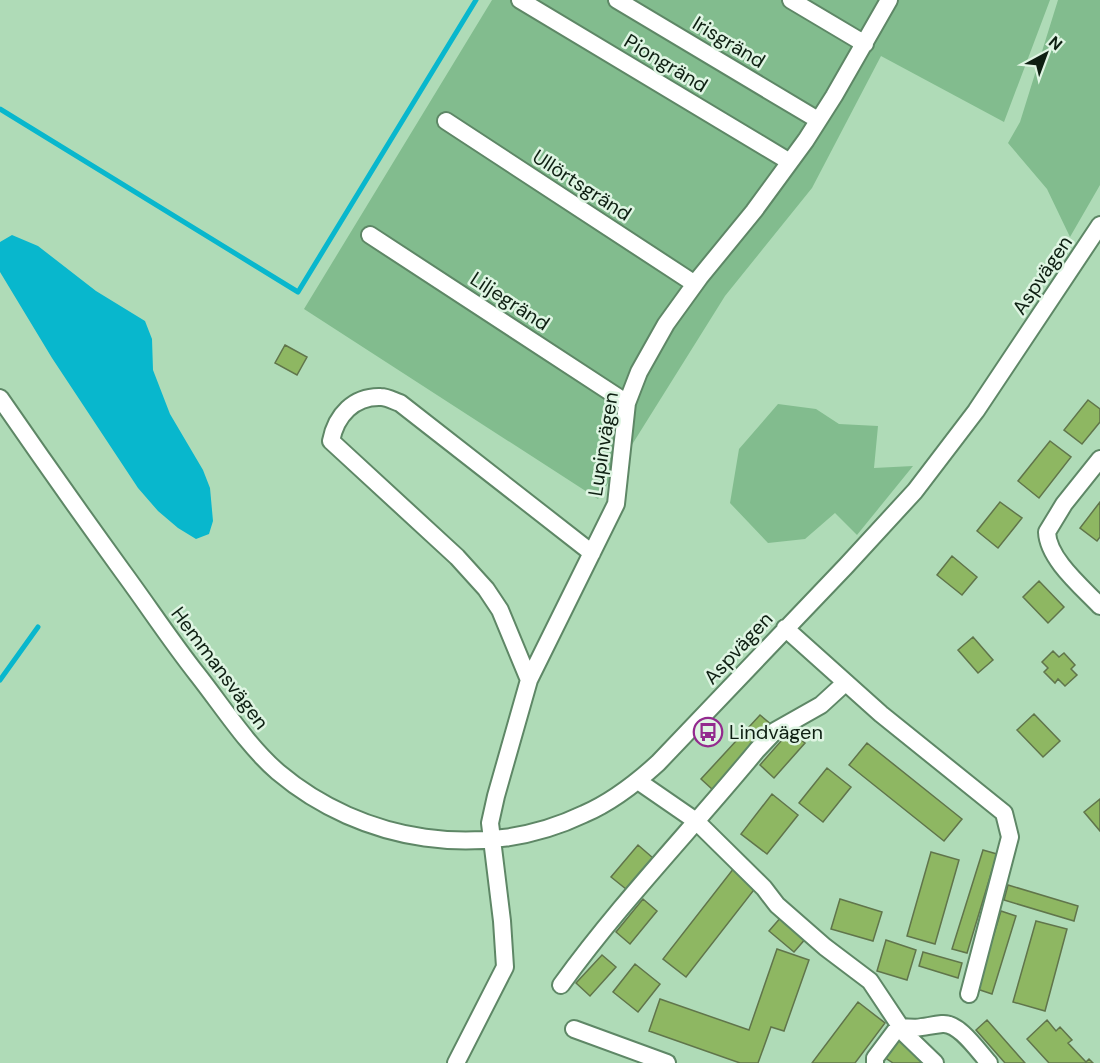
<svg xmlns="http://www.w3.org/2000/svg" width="1100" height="1063" viewBox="0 0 1100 1063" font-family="'DM Sans',sans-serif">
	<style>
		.green { fill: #82bc8e }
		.water { fill: #08b7cd }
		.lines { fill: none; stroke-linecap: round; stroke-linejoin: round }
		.stream { stroke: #08b7cd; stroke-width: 5 }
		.building { fill: #8eb762; stroke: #60754b; stroke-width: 1.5 }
		.minor-casing { stroke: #5e8766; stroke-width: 20 }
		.minor { stroke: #fff; stroke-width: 16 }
		.labels { text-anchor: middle; stroke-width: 5; stroke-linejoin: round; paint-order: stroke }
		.street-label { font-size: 20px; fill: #0e1f12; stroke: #dff5e3 }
		.poi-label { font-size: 20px; fill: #0e1f12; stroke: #dff5e3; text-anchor: start }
	</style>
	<rect width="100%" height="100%" fill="#afdbb7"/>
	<!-- green -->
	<path class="green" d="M 492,0 L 1050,0 L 1004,122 L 881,56 L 812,188 L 725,296 L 598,499 L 304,309 Z
		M 1058,0 L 1100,0 L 1100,185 L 1070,237 L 1047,189 L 1008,143 L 1020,122 Z
		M 778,404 L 816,409 L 839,424 L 878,426 L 874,468 L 913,466 L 857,535 L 835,513 L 805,539 L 768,543 L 730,503 L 739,449 Z"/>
	<!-- water -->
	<path class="water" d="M 12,235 L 38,246 L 96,291 L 145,321 L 152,339 L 153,370 L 170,414 L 203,470 L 210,488 L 213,521 L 209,534 L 196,539 L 178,528 L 158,511 L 138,488 L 52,358 L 0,272 L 0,242 Z"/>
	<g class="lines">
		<!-- stream -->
		<path class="stream" d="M 0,109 L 298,292 L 476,0
			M 0,680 L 38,627"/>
	</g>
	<!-- building -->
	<path class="building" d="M 285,345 L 307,357 L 297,375 L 275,363 Z
		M 1088,400 L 1100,409 L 1100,422 L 1082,444 L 1064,430 Z
		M 1050,441 L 1071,457 L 1039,498 L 1018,481 Z
		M 1000,502 L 1022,518 L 998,548 L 977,531 Z
		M 1100,502 L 1100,537 L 1097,541 L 1080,528 Z
		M 952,556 L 977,577 L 962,595 L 937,575 Z
		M 1039,581 L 1064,607 L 1048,623 L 1023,597 Z
		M 973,637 L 993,660 L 978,673 L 958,650 Z
		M 1053,651 L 1059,657 L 1064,653 L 1075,665 L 1071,669 L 1077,675 L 1065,686 L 1058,679 L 1055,683 L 1044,672 L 1048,668 L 1042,662 Z
		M 1034,714 L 1060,741 L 1043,757 L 1017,730 Z
		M 760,715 L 772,725 L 713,790 L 701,779 Z
		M 790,731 L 805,743 L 774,778 L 760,765 Z
		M 867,743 L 962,819 L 944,841 L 849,765 Z
		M 827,768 L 851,787 L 823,822 L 799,803 Z
		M 772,794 L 798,815 L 767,854 L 741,834 Z
		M 1100,799 L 1100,831 L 1084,812 Z
		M 638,845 L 653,858 L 626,889 L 611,877 Z
		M 983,850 L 997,854 L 967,953 L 952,949 Z
		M 931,852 L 959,860 L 935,944 L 907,936 Z
		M 734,868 L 757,886 L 686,977 L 663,959 Z
		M 1008,885 L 1078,906 L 1074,921 L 1004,900 Z
		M 643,899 L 657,911 L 630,944 L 616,932 Z
		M 840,899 L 882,912 L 873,941 L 831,929 Z
		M 1001,911 L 1016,916 L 992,994 L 977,989 Z
		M 782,916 L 807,937 L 794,952 L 769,931 Z
		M 1036,921 L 1067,929 L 1045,1011 L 1013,1002 Z
		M 886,940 L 916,950 L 907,980 L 877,971 Z
		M 777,949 L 809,960 L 784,1031 L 771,1027 L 758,1063 L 740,1063 L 649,1031 L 660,999 L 749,1030 Z
		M 923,952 L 962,963 L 958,978 L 919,966 Z
		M 602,955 L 616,967 L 590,996 L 576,983 Z
		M 635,964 L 660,984 L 638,1012 L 613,992 Z
		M 858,1002 L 885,1023 L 855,1063 L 812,1063 Z
		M 987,1020 L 1025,1063 L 1005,1063 L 976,1030 Z
		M 1047,1020 L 1056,1031 L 1060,1027 L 1072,1040 L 1068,1043 L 1086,1062 L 1089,1059 L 1093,1063 L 1049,1063 L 1027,1039 Z
		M 897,1039 L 924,1059 L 921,1063 L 893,1063 L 884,1057 Z"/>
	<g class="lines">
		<!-- minor casing -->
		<g class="minor-casing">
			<path id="minor" d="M 520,0 L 790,162
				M 617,0 L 818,120
				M 791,0 L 865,44
				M 446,121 L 695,284
				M 370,235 L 627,403
				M 0,398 C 40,456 81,514 123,572 C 148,606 171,641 197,674 C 223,707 247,745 278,772 C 362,843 484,862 584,814 C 612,802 636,783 658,763 L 846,566 L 915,491 L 976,411 L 1100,225
				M 1100,459 L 1064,504 L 1047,532 C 1048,559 1082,587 1100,606
				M 785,628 L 881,714 L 1004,813 L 1010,837 L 969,994
				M 529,680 L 500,610 L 486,589 L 457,557 L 331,441 C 336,415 354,396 381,397 C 387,397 394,401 400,403 L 592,553
				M 638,781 L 696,821 L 764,888 L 777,905 L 825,947 L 870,981 L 906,1035 L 935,1063
				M 561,985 C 621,902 692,829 757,750 L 775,731 L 821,705 L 845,683
				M 574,1029 L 667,1063
				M 456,1063 L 505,967 L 502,921 L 490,823 L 496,796 L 529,680 L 616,504 L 627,403 L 639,372 L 666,324 L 700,277 L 754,211 L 806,140 L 834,96 L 889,0
				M 875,1063 L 875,1058 L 899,1026 C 919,1030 924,1026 942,1024 C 959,1022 978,1051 989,1063"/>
		</g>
		<!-- minor -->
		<use href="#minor" class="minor"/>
	</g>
	<!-- icons -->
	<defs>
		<g id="bus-ring" transform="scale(1.5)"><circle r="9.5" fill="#dff5e3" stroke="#932a8e" stroke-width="1.5"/><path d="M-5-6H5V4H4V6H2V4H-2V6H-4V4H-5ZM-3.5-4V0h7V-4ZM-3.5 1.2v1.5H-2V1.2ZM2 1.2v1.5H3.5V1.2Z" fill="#932a8e"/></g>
	</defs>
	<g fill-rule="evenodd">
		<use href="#bus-ring" x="708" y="732"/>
	</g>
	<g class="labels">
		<!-- street labels -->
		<g class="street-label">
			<text transform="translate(729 42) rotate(31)" y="7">Irisgränd</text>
			<text transform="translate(666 63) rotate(31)" y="7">Piongränd</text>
			<text transform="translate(582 185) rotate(33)" y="7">Ullörtsgränd</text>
			<text transform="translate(1042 275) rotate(-56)" y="7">Aspvägen</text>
			<text transform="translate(510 301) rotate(33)" y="7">Liljegränd</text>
			<text transform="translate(603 444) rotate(-81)" y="7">Lupinvägen</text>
			<text transform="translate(738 648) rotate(-47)" y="7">Aspvägen</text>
			<text transform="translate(220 668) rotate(53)" y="7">Hemmansvägen</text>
		</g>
		<!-- poi labels -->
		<g class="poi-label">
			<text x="729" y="739">Lindvägen</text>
		</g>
	</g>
	<!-- north arrow -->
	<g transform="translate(1046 54) rotate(41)" stroke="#dff5e3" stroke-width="4.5" paint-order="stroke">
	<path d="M0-4.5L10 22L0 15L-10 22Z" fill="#0e1f12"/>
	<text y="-9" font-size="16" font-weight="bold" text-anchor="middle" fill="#0e1f12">N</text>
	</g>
</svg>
